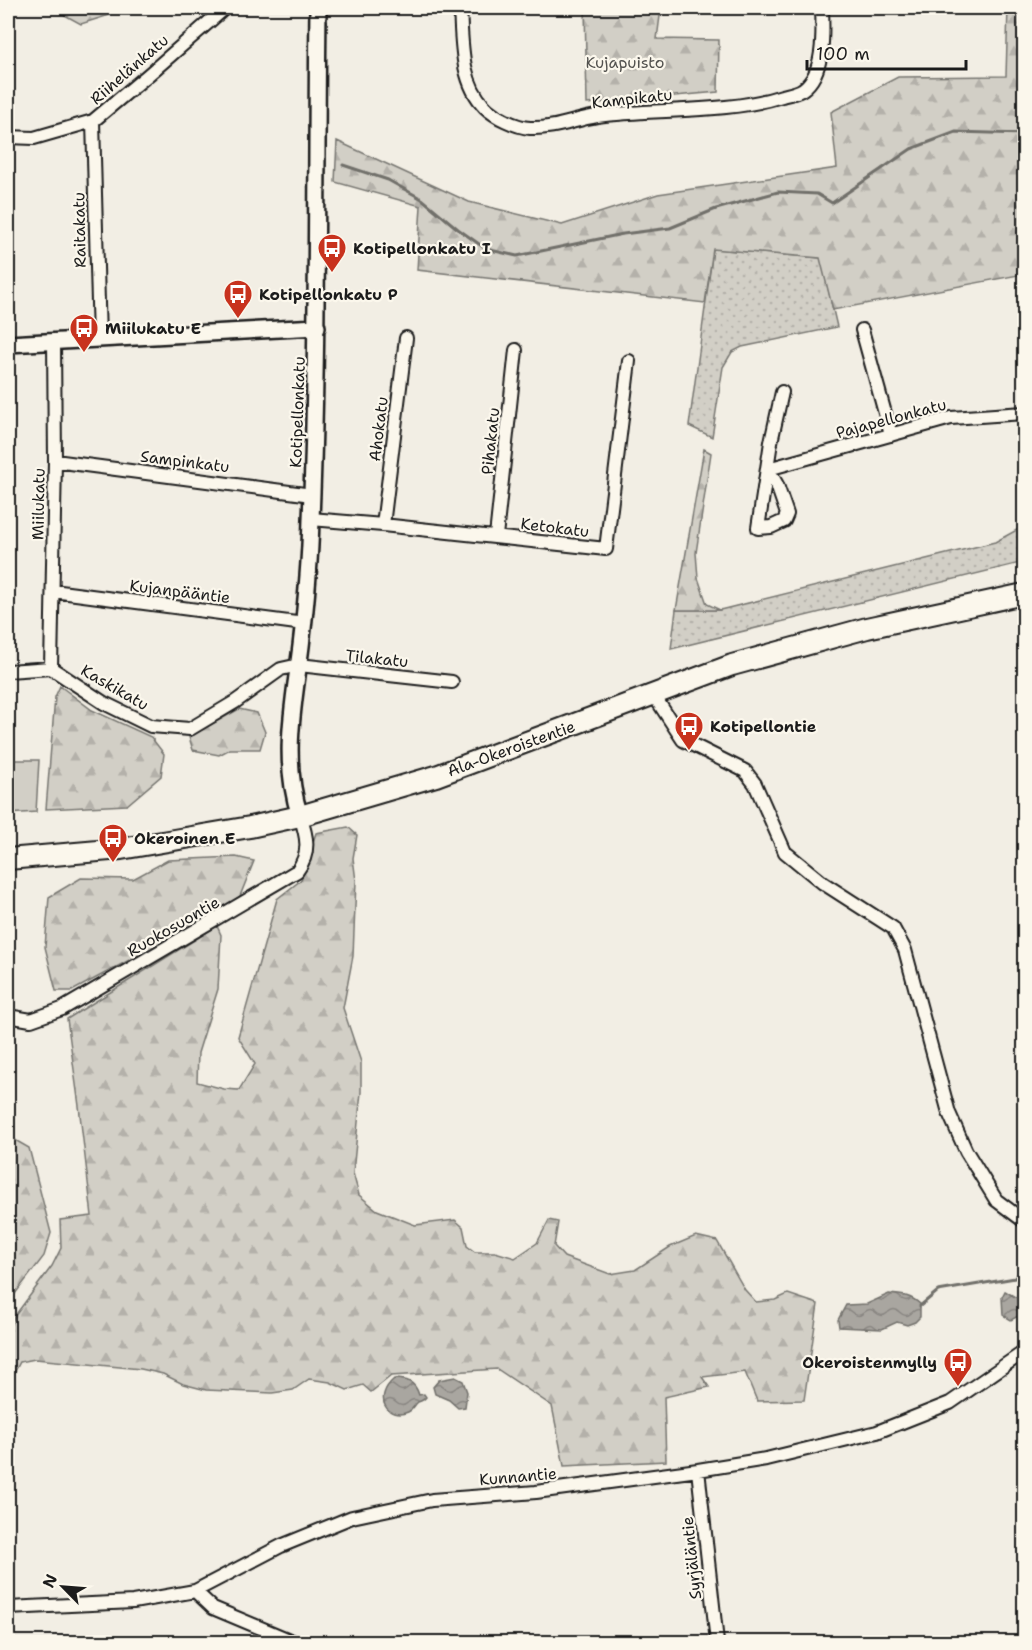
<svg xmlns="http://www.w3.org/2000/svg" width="1032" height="1650" viewBox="0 0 1032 1650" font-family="'Shantell Sans',sans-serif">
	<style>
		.grass { fill: url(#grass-dots); stroke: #777671; stroke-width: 1.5 }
		.forest { fill: url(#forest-firs); stroke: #777671; stroke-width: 1.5 }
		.park { fill: #d2cfc6; stroke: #777671; stroke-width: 1.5 }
		.water { fill: url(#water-waves); stroke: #716f6b; stroke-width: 1.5 }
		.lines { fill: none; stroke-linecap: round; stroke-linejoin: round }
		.stream { stroke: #716f6b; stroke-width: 3 }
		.minor-casing { stroke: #1c1c1c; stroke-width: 16 }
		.tertiary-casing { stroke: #1c1c1c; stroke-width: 20 }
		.primary-casing { stroke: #1c1c1c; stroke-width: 24 }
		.minor { stroke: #fbf7ec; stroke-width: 12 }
		.tertiary { stroke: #fbf7ec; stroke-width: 15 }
		.primary { stroke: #fbf7ec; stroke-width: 20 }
		.labels { text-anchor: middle; stroke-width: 4.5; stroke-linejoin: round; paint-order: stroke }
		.park-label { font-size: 16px; fill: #53524f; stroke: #fbf7ec }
		.street-label { font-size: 16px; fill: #1c1c1c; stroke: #fbf7ec }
		.poi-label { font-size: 16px; font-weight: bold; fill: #1c1c1c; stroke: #fbf7ec; text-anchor: start }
	</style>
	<defs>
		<pattern id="grass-dots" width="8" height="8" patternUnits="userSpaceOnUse" patternTransform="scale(1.5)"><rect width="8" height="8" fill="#d2cfc6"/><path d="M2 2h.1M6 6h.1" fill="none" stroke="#b4b1aa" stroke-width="1.8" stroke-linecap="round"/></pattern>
		<pattern id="forest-firs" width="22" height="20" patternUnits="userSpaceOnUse" patternTransform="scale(1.5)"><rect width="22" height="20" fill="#d2cfc6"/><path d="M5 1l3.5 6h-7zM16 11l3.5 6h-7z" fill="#b4b1aa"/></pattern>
		<pattern id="water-waves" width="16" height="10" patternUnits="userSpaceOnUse" patternTransform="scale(1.5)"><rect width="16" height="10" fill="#a9a6a0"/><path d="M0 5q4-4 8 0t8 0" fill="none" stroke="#898682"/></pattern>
	</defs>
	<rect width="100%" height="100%" fill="#f2eee4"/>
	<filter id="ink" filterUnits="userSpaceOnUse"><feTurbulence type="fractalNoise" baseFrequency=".0167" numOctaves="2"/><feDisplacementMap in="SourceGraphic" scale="12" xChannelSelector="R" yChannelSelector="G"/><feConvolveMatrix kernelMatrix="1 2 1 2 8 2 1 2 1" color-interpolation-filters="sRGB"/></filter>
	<g filter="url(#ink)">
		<!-- grass -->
		<path class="grass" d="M 713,249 L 821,258 L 837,327 L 742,347 L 732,352 L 723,367 L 712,437 L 689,426 Z
			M 1024,526 L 1024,562 L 671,649 L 676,610 L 720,610 L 995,542 Z"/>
		<!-- forest -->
		<path class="forest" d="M 52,8 L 114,8 L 109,15 L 81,24 Z
			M 585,8 L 661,8 L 657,39 L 719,40 L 718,92 L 587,104 Z
			M 1008,8 L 1024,8 L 1024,274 L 833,310 L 820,258 L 713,249 L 705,303 L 417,270 L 421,206 L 335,182 L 337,141 L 469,202 L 562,225 L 658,194 L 837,168 L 831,112 L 898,77 L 1006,76 Z
			M 704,449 L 711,453 L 696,553 L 698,578 L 707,604 L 720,610 L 676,610 Z
			M 60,686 L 92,710 L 151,737 L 164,754 L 161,776 L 127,805 L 46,809 L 55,697 Z
			M 239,709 L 257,713 L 265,732 L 260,749 L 230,749 L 219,755 L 193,750 L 189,737 Z
			M 348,827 L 357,835 L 353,858 L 356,881 L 353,956 L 343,1008 L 361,1062 L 361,1092 L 353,1173 L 359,1195 L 377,1210 L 415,1225 L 455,1220 L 463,1227 L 467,1246 L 475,1252 L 495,1252 L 515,1258 L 537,1243 L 549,1220 L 558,1222 L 554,1246 L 564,1257 L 610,1274 L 635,1270 L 670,1247 L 696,1236 L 717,1241 L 745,1290 L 756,1302 L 775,1300 L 788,1294 L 818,1304 L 804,1400 L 757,1401 L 745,1372 L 702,1377 L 709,1387 L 664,1397 L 666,1461 L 564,1466 L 552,1406 L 497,1369 L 391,1376 L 371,1392 L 363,1385 L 347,1390 L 330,1382 L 309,1379 L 293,1390 L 272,1393 L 206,1390 L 183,1384 L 163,1374 L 141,1369 L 35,1359 L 20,1362 L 12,1377 L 8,1417 L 8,1331 L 14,1317 L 52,1266 L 61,1248 L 60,1220 L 92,1216 L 79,1106 L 67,1019 L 217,926 L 221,935 L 218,989 L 198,1053 L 197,1082 L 224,1089 L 239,1090 L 255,1064 L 238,1037 L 277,899 L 301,880 L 316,833 Z
			M 236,857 L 254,861 L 240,896 L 222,910 L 72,991 L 56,991 L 45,947 L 49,897 L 81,878 L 133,879 L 168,860 Z
			M 8,1136 L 29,1148 L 51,1233 L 44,1256 L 8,1303 Z"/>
		<!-- park -->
		<path class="park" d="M 8,760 L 39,760 L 36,812 L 8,814 Z"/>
		<!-- water -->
		<path class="water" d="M 1005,1291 L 1015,1297 L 1023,1297 L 1024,1291 L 1024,1313 L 1011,1320 L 1003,1315 L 1002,1297 Z
			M 889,1294 C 902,1295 910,1295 920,1304 L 920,1317 L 915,1322 L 907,1325 L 897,1322 L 882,1329 L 839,1327 L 838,1320 L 846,1305 L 867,1304 Z
			M 455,1377 L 463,1381 L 467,1392 L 465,1407 L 458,1408 L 449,1400 L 435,1394 L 433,1387 L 439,1380 Z
			M 394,1379 C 406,1379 415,1381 419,1395 L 424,1394 L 426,1397 C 424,1400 421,1401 418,1402 C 414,1405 413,1410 408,1412 C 388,1421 372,1398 394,1379 Z"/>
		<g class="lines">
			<!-- stream -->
			<path class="stream" d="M 343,165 L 388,180 L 422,199 L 458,229 L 486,249 L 517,256 L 623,234 L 670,228 L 716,209 L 778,192 L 817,194 L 832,203 L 911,149 L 956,132 L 1024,134
				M 920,1306 L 938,1291 L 1015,1278 L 1024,1267"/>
			<!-- minor casing -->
			<g class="minor-casing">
				<path id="minor" d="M 460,8 C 462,40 460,82 485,107 C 495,117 516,127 530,128 C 556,129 572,120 597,116 C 656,108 726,114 782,96 C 789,94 798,93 803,89 C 825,73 823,32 822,8
					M 93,121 L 99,339
					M 8,137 L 34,138 L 93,121 L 148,75 L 225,8
					M 862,330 L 891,435
					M 55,461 L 312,495
					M 768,469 L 951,418 L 1024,413
					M 768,469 L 777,485 L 787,514 L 784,521 L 771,527 L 758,528 L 771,442 L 782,392
					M 311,519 L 383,525 L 606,549 L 629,361
					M 383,525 L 406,338
					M 496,536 L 516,350
					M 53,591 L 304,624
					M 51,668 L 55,461 L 54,341
					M 8,671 L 51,668 L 104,703 L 151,726 L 190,729 L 235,702 L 281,669 L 299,665 L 452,682
					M 653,694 L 683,740 L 745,771 L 755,784 L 785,852 L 823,883 L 893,928 L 905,950 L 949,1113 L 966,1151 L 996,1200 L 1024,1221
					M 8,1016 L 31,1020 L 62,1009 L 297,871 C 311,853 307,836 300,816
					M 698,1470 L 717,1642
					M 195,1591 L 213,1608 L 294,1642
					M 8,1608 L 133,1602 L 195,1591 L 281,1546 L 352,1517 L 432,1500 L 536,1492 L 698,1470 L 766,1459 L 877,1432 L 950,1403 L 1024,1352"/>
			</g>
			<!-- tertiary casing -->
			<g class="tertiary-casing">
				<path id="tertiary" d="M 8,344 L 317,327
					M 300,816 C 281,759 294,704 301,646 C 306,604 310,561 311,519 C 318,349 316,178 318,8"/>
			</g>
			<!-- primary casing -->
			<g class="primary-casing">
				<path id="primary" d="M 8,859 L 121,849 L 250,827 L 300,816 L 436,776 L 732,665 L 867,628 L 1024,594"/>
			</g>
			<!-- minor -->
			<use href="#minor" class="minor"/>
			<!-- tertiary -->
			<use href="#tertiary" class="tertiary"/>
			<!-- primary -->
			<use href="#primary" class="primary"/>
		</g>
	</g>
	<!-- icons -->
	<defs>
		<g id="bus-pin" transform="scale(1.5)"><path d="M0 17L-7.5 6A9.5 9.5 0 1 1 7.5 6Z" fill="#c8321e" stroke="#fbf7ec"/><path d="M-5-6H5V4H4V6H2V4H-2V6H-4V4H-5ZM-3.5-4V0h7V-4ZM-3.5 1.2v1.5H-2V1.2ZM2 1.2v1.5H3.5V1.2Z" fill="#fff"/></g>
	</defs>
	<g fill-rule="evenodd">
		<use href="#bus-pin" x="332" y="248"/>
		<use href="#bus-pin" x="238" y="294"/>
		<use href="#bus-pin" x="84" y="328"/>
		<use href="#bus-pin" x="689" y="726"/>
		<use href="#bus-pin" x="113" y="838"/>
		<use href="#bus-pin" x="958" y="1362"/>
	</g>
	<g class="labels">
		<!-- park labels -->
		<g class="park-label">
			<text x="625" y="68">Kujapuisto</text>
		</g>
		<!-- street labels -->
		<g class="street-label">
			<text transform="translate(129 69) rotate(-41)" y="6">Riihelänkatu</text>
			<text transform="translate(632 98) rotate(-6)" y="6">Kampikatu</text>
			<text transform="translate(79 230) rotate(-91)" y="6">Raitakatu</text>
			<text transform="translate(297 412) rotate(-88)" y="6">Kotipellonkatu</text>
			<text transform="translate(891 418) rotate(-15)" y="6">Pajapellonkatu</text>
			<text transform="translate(378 429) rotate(-83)" y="6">Ahokatu</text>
			<text transform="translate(490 441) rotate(-84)" y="6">Pihakatu</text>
			<text transform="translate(185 461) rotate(7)" y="6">Sampinkatu</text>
			<text transform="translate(38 504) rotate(-89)" y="6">Miilukatu</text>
			<text transform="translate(555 527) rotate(7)" y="6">Ketokatu</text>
			<text transform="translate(180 591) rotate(7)" y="6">Kujanpääntie</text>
			<text transform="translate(377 658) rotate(6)" y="6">Tilakatu</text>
			<text transform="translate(115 687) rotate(30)" y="6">Kaskikatu</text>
			<text transform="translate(511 748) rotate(-20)" y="6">Ala-Okeroistentie</text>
			<text transform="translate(173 926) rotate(-30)" y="6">Ruokosuontie</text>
			<text transform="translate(518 1476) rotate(-5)" y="6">Kunnantie</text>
			<text transform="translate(691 1558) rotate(-96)" y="6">Syrjäläntie</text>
		</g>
		<!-- poi labels -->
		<g class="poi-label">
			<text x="353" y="254">Kotipellonkatu I</text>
			<text x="259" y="300">Kotipellonkatu P</text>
			<text x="105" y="334">Miilukatu E</text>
			<text x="710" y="732">Kotipellontie</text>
			<text x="134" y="844">Okeroinen E</text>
			<text x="937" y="1368" text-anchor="end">Okeroistenmylly</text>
		</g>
	</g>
	<!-- margin -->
	<rect width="1032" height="1650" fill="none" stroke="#fbf7ec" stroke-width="30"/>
	<rect x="15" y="15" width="1002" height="1620" fill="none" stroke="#1c1c1c" stroke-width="2" filter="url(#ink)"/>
	<!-- north arrow -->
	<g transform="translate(63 1587) rotate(295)" stroke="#fbf7ec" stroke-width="4.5" paint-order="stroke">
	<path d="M0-4.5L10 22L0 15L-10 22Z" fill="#1c1c1c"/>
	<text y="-9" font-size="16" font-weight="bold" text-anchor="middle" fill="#1c1c1c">N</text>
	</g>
	<!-- scale -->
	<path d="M807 60v9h159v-9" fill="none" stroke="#1c1c1c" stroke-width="3"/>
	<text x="816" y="60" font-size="18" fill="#1c1c1c" stroke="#fbf7ec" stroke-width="4.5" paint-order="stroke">100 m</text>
</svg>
